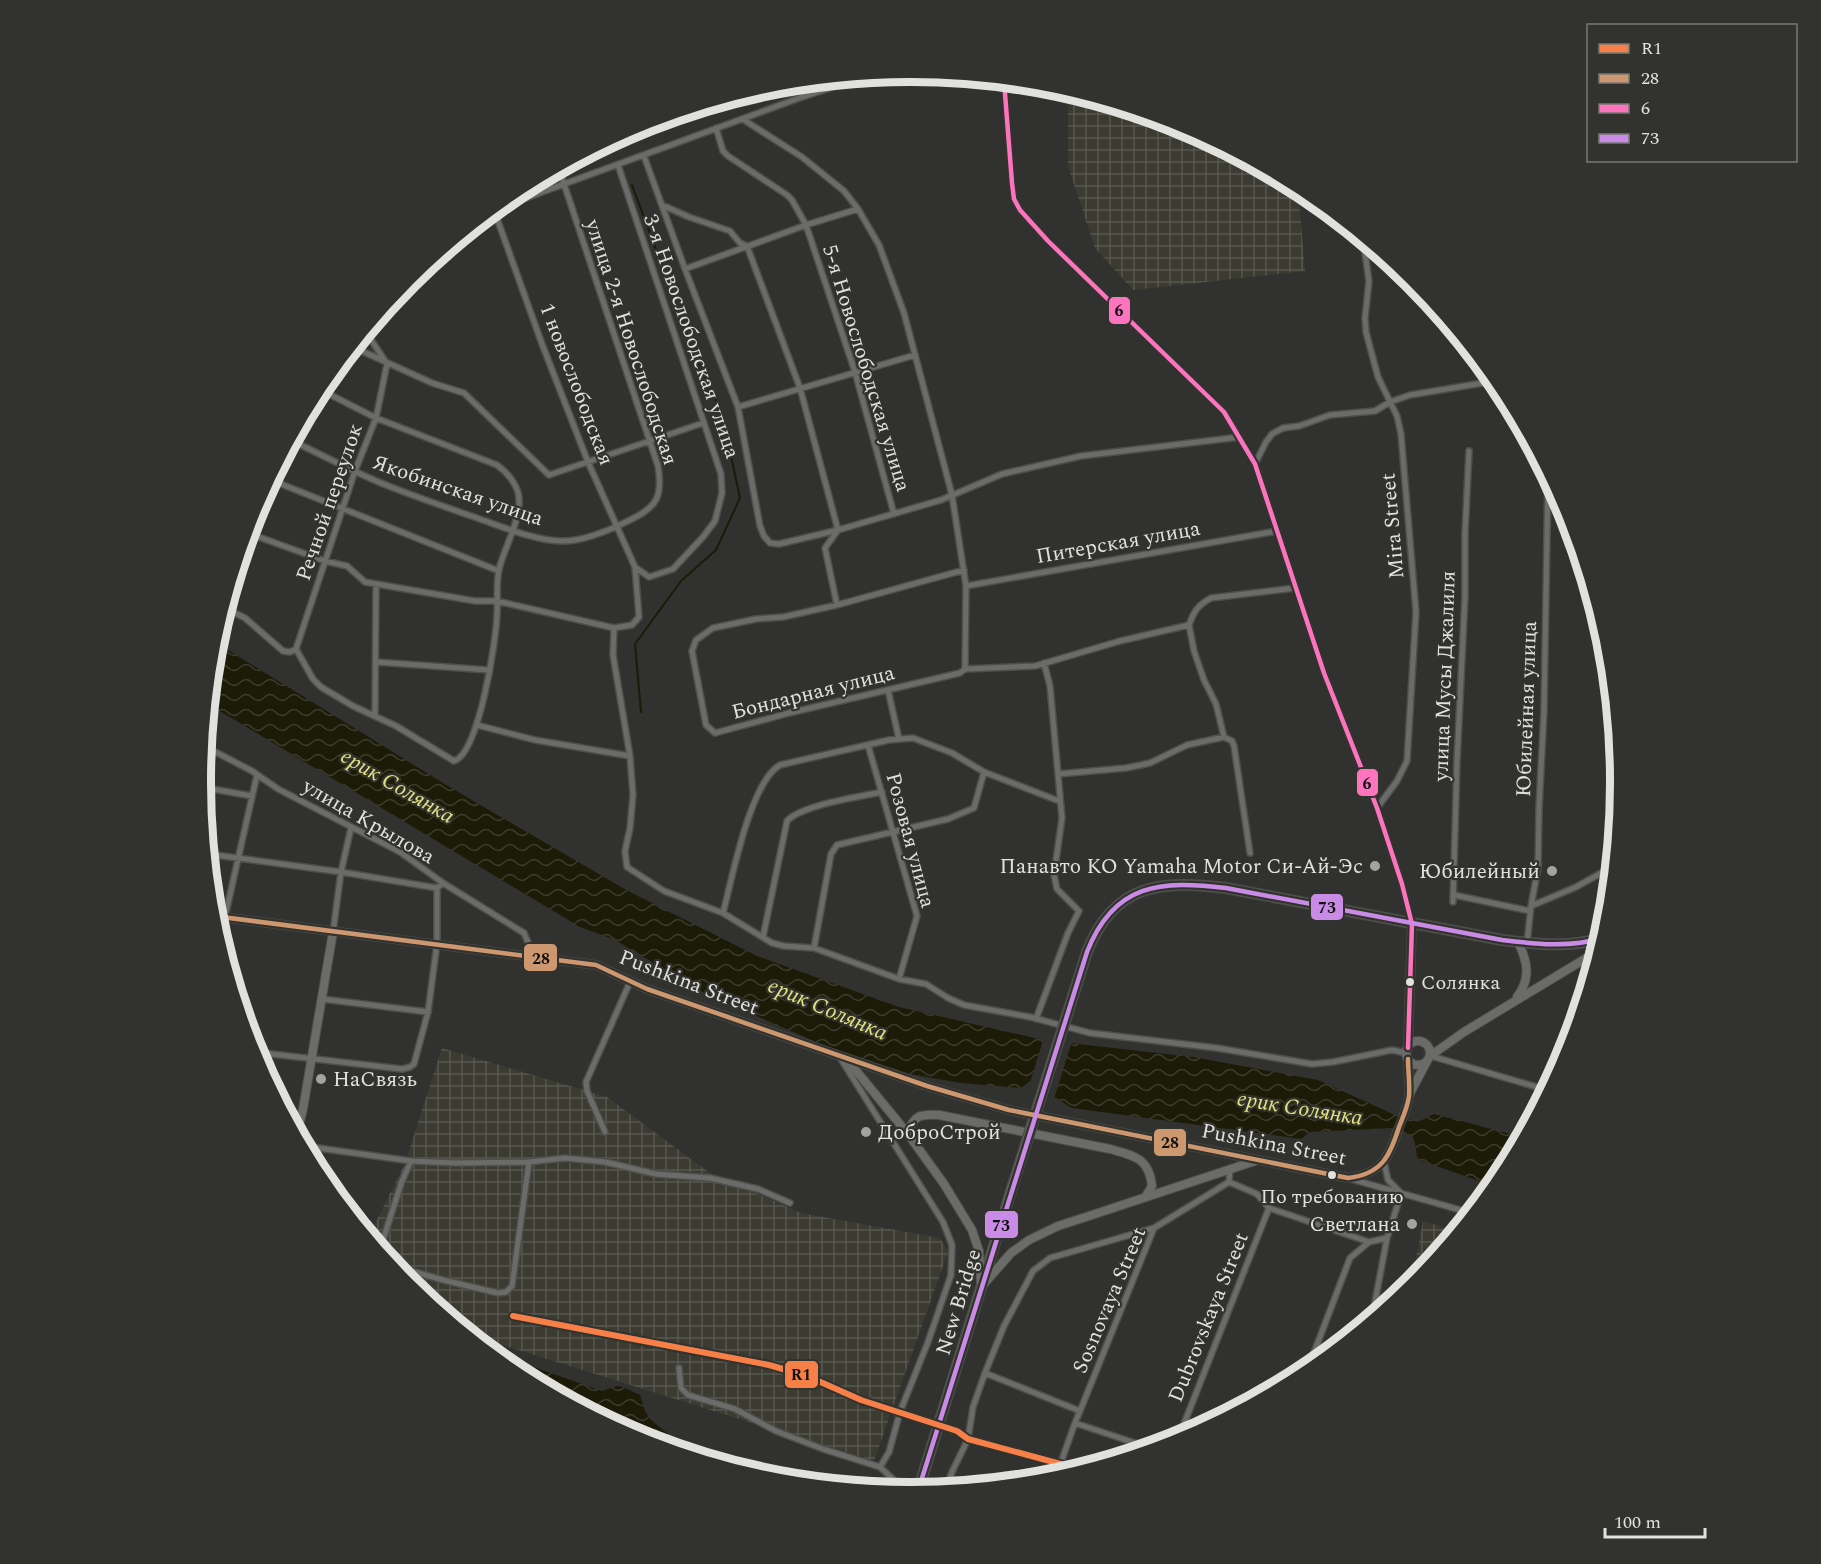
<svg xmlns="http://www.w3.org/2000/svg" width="1821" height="1564" viewBox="0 0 1821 1564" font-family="Spectral,serif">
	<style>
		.industrial { fill: url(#industrial-grid) }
		.water { fill: url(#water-waves) }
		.pier { fill: #31312f }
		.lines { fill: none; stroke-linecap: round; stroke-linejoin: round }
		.stream { stroke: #1c1b08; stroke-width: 2 }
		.street-casing { stroke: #4e4e4b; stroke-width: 8 }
		.secondary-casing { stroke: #4e4e4b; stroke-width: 10 }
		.highway-casing { stroke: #4e4e4b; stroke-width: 12 }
		.street { stroke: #6b6b6a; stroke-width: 5 }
		.secondary { stroke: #6b6b6a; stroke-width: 8 }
		.highway { stroke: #69695f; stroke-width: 9 }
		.highway-bridge-casing { stroke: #4e4e4b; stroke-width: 12; stroke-linecap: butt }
		.highway-bridge { stroke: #69695f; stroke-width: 9 }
		.bus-1-casing { stroke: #32322e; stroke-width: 9 }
		.bus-2-casing { stroke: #32322e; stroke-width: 9 }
		.bus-3-casing { stroke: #32322e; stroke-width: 9 }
		.bus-1 { stroke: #cd976f; stroke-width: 4.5 }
		.bus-2 { stroke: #fc73be; stroke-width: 4.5 }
		.bus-3 { stroke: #ca8be6; stroke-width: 4.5 }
		.rail-1-casing { stroke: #32322e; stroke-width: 10 }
		.rail-1 { stroke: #f78048; stroke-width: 6 }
		.poi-dot { fill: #a3a3a1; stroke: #32322e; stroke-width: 2 }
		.bus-dot { fill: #e1e1de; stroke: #32322e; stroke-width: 2 }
		.labels { text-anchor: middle; stroke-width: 4.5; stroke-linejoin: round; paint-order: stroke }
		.bus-label { font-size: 20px; fill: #e1e1de; stroke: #32322e; text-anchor: start }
		.street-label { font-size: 21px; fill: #e1e1de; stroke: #32322e }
		.poi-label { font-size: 21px; fill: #e1e1de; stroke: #32322e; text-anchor: end }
		.water-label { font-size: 22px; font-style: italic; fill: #e2e17e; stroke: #32322e }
		.rim { fill: none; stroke: #e1e1de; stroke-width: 8 }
		.line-badge { stroke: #32322e; stroke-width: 2 }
		.pale-badge-label { font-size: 16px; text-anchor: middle; font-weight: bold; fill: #111 }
	</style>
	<defs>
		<pattern id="industrial-grid" width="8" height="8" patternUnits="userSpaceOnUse" patternTransform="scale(1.5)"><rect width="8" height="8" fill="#3b3b32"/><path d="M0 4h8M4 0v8" fill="none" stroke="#57574f"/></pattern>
		<pattern id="water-waves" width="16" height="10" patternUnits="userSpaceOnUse" patternTransform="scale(1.5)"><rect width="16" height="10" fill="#1c1b08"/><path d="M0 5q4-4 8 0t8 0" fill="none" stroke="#3d3c2c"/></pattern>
	</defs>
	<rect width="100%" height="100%" fill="#31312f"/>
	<!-- industrial -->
	<path class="industrial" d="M 1068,91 L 1183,126 L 1298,188 L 1305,271 L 1133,290 L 1095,248 L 1068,166 Z
		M 442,1048 L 607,1097 L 710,1173 L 801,1213 L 940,1238 L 948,1252 L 874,1461 L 470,1335 L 408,1284 L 369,1236 L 405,1163 Z
		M 1423,1221 L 1456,1231 L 1411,1285 Z"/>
	<!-- water -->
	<path class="water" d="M 215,642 L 448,786 L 628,891 L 757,956 L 899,1007 L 1043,1040 L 1193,1057 L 1318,1080 L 1395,1115 L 1418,1122 L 1434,1114 L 1522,1137 L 1501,1177 L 1493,1186 L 1422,1161 L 1417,1157 L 1415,1143 L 1412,1135 L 1392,1128 L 1310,1132 L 1301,1139 L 1072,1108 L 1030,1081 L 1021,1088 L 961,1083 L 910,1074 L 823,1045 L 706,994 L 615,940 L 580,927 L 208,704 Z
		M 491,1352 L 602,1391 L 617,1386 L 623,1387 L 640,1395 L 645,1411 L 650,1419 L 692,1454 L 638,1438 L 516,1372 Z"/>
	<!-- pier -->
	<path class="pier" d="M 1044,1037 L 1072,1041 L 1054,1099 L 1030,1084 L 1029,1086 Z"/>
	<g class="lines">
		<!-- stream -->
		<path class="stream" d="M 611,141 L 613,147
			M 632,185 L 695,355 L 722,414 L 740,498 L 716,550 L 681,581 L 635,644 L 641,712"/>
		<!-- street casing -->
		<g class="street-casing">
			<path id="street" d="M 1004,81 L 1012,183 L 1014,199 L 1020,210 L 1048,241 L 1224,412 L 1255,464 L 1324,673 L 1377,808 L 1400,877 L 1412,924
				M 744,120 L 802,157 L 844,191 L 858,209 L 879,245 L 904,313 L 952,495 L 966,586 L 965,669
				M 716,128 L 723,151 L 728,156 L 787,195 L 792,200 L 806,225 L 855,372 L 894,514
				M 644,156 L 685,269 L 738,407 L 760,526 L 764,536 L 770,543 L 779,544 L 838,530 L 941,500 L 1002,474 L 1081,456 L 1240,437
				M 618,165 L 721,474 L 722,493 L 715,521 L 703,537 L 673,569 L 649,577 L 635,567
				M 662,205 L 689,217 L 730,231 L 740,243 L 747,246 L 800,388 L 838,530 L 825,548 L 837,605
				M 493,210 L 802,97 L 867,76
				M 494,210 L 542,344 L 588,462 L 635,567 L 639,617 L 632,625 L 614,628 L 613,655 L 630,756 L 633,795 L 630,828 L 625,851 L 627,867 L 664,891 L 723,913 L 772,943 L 784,946 L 814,948 L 899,979 L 926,984 L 948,998 L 964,1005 L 1030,1017 L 1090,1033 L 1217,1048 L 1312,1064 L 1333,1062 L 1392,1050 L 1406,1053
				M 1363,239 L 1369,281 L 1365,318 L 1366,332 L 1378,377 L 1397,416 L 1401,434 L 1416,612 L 1407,761 L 1397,781 L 1377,808
				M 685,269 L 806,225 L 858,209
				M 353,347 L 432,383 L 464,393 L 549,475 L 703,423
				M 738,407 L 915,355
				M 292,441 C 325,456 357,474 391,487 C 419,498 448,508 477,518 C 503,527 533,540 561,541 C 583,542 610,530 630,520 C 657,507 663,497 658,466 L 559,169
				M 1255,464 L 1266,442 L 1272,434 L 1283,428 L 1299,426 L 1330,415 L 1375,411 L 1390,402 L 1410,395 L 1495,381
				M 271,480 L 499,571
				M 248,533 L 325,561 L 347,566 L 365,582 L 475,601 L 497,601 L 614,628
				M 964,570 L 837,605 L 783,617 L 756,619 L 713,628 L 696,640 L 692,651 L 706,725 L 715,733 L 789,713 L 960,673 L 965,669 L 1035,666 L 1120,641 L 1189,625
				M 966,586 L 1277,531
				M 225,608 L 245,618 L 283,651 L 290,652 L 296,649 L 313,679 L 321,687 L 353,706 L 396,726 L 454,761 C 479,754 496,641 497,615 C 498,600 496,583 499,569 C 504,549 521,519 519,498 C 518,485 507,472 497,465 L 376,418 L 319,389
				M 1189,625 L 1194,651 L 1204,680 L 1216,704 L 1224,737 L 1232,741 L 1234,746 L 1250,853
				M 1189,625 C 1194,611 1198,605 1211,598 L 1295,588
				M 296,649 L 355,471 L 376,418 L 387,364 L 366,332
				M 376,662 L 489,670
				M 888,690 L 899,739
				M 375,715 L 376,585
				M 477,725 L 535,740 L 630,756
				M 868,745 L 917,916 L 899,979
				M 204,746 L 252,771 L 278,789 L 400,852 L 443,883 L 524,933 L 534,956
				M 1058,774 L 1126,768 L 1150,763 L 1187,745 L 1224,737
				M 201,787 L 252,796
				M 208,854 L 341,872 L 437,888
				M 1454,895 L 1530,911
				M 1453,902 L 1457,761 L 1465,596 L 1465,533 L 1469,451
				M 1531,906 L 1576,887 L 1612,867
				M 723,913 C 732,879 750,782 780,765 L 889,740 L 913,738 L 952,753 L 984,772 L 1059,801
				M 333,932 L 341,872 L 351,828
				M 763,937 L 787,821 C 801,805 859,797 882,792
				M 220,939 L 257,775
				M 1527,943 L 1531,906 L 1538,868 L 1539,808 L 1544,711 L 1548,475
				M 814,948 L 831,854 L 837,845 L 948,819 L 974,808 L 984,772
				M 322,999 L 428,1012
				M 1036,1019 L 1068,933 L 1079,911 L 1057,889 L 1054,875 L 1062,818 L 1050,686 L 1044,663
				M 254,1052 L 402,1069 L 410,1067 L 414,1064 L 428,1012 L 437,944 L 437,888 L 443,883
				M 839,1056 L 943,1222 L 952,1245 L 951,1275 L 928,1342 L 900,1412 L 889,1452 L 880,1467
				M 1431,1056 L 1547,1090
				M 605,1132 L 587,1091 L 586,1082 L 630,982
				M 304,1146 L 411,1161 L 456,1163 L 529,1162 L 565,1158 L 605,1162 L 656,1174 L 710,1178 L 758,1189 L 790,1203
				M 1384,1162 L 1388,1180 L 1400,1192
				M 1351,1179 L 1471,1213
				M 1229,1182 L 1257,1194 L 1269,1208 L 1369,1242
				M 380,1249 L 402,1181 L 411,1161
				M 394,1266 L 443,1280 L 498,1293 L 506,1292 L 512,1286 L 529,1162
				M 1372,1318 L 1387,1238 L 1401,1194
				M 679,1368 L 681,1388 L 688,1395 L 735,1409 L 776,1431 L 823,1449 L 880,1467 L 897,1483 L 920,1491
				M 1307,1371 L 1350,1258 L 1369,1242 L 1387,1238
				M 985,1373 L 1080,1411 L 1075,1423 L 1150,1448
				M 1080,1411 L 1154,1228 L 1229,1182 L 1230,1169
				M 1178,1439 L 1269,1208
				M 1056,1476 L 1075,1423
				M 946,1488 L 952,1472 L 968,1439 L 973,1407 L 985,1373 L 1004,1326 L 1033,1271 L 1050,1258 L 1154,1228"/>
		</g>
		<!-- secondary casing -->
		<g class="secondary-casing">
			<path id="secondary" d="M 214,916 L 596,965 L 647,989 L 927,1086 L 1009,1110 L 1348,1178 C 1382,1174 1390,1156 1399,1127 C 1403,1117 1408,1106 1409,1096 C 1410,1084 1408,1071 1408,1059
				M 1517,997 C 1531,979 1528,962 1518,942
				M1406 1053a12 12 0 1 1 24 0a12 12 0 1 1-24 0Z
				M 1408,1048 L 1412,924
				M 1430,1056 L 1464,1032 L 1598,951
				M 849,1060 L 853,1067 L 908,1134 L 944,1184 L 972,1230 L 979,1251 L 981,1283
				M 1409,1095 L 1426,1063
				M 297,1133 L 303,1109 L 333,932
				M 908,1134 C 913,1115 920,1114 939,1115 L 1110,1149 C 1135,1156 1149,1158 1152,1186 L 1146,1196
				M 982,1286 L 1011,1253 L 1029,1240 L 1058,1226 L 1092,1215 L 1255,1161"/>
		</g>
		<!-- highway casing -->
		<g class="highway-casing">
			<path id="highway" d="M 1087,952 C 1114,883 1161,880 1226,888 L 1502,940 C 1535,944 1570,948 1602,938
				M 927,1462 L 1012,1188"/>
		</g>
		<!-- street -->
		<use href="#street" class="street"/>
		<!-- secondary -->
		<use href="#secondary" class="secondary"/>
		<!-- highway -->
		<use href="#highway" class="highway"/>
		<!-- highway-bridge casing -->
		<g class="highway-bridge-casing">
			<path id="highway-bridge" d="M 1012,1188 L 1087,952
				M 918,1491 L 927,1462"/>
		</g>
		<!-- highway-bridge -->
		<use href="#highway-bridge" class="highway-bridge"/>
		<!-- bus-1 casing -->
		<g class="bus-1-casing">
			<path id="bus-1" d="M 214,916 L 596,965 L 647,989 L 927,1086 L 1009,1110 L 1348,1178 C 1382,1174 1390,1156 1399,1127 C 1403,1117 1408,1106 1409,1096 C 1410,1084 1408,1071 1408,1059"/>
		</g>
		<!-- bus-2 casing -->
		<g class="bus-2-casing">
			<path id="bus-2" d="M 1004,81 L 1012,183 L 1014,199 L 1020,210 L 1048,241 L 1224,412 L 1255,464 L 1324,673 L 1377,808 L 1402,884 L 1412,924 L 1408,1048"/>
		</g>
		<!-- bus-3 casing -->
		<g class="bus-3-casing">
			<path id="bus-3" d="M 918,1491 L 1087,952 C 1114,883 1161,880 1226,888 L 1502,940 C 1535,944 1570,948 1602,938"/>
		</g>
		<!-- bus-1 -->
		<use href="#bus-1" class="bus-1"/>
		<!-- bus-2 -->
		<use href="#bus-2" class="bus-2"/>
		<!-- bus-3 -->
		<use href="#bus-3" class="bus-3"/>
		<!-- rail-1 casing -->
		<g class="rail-1-casing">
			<path id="rail-1" d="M 513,1316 L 769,1365 L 807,1376 L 861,1400 L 957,1431 L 968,1439 L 1079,1469"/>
		</g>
		<!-- rail-1 -->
		<use href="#rail-1" class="rail-1"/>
	</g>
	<!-- markers -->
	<g class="poi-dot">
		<circle cx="1375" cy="866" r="6"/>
		<circle cx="1552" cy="871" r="6"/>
		<circle cx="321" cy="1079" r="6"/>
		<circle cx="866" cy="1132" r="6"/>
		<circle cx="1412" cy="1224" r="6"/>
	</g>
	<g class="bus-dot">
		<circle cx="1410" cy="982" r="5"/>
		<circle cx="1332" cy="1175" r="5"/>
	</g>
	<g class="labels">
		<!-- bus labels -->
		<g class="bus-label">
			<text x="1421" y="989">Солянка</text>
			<text x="1332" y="1203" text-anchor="middle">По требованию</text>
		</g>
		<!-- street labels -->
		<g class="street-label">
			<text transform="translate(692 336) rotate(71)" y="7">3-я Новослободская улица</text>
			<text transform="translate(632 342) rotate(72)" y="7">улица 2-я Новослободская</text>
			<text transform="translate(867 368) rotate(73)" y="7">5-я Новослободская улица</text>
			<text transform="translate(577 384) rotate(69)" y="7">1 новослободская</text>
			<text transform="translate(458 490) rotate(19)" y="7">Якобинская улица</text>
			<text transform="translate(329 502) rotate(-71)" y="7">Речной переулок</text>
			<text transform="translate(1392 526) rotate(-95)" y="7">Mira Street</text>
			<text transform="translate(1118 542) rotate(-10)" y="7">Питерская улица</text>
			<text transform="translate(1444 676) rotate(-88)" y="7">улица Мусы Джалиля</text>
			<text transform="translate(813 692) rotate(-14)" y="7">Бондарная улица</text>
			<text transform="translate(1526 709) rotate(-88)" y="7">Юбилейная улица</text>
			<text transform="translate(369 821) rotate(30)" y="7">улица Крылова</text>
			<text transform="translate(911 840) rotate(75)" y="7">Розовая улица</text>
			<text transform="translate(689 982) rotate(21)" y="7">Pushkina Street</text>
			<text transform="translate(1274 1144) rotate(11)" y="7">Pushkina Street</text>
			<text transform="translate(1109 1300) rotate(-67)" y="7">Sosnovaya Street</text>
			<text transform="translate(958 1302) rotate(-73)" y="7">New Bridge</text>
			<text transform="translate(1208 1317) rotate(-68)" y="7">Dubrovskaya Street</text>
		</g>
		<!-- poi labels -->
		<g class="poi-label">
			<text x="1363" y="873">Панавто КО Yamaha Motor Си-Ай-Эс</text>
			<text x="1540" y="878">Юбилейный</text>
			<text x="333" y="1086" text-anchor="start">НаСвязь</text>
			<text x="878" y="1139" text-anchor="start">ДоброСтрой</text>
			<text x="1400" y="1231">Светлана</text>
		</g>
		<!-- water labels -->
		<g class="water-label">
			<text transform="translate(398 785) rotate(30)" y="8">ерик Солянка</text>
			<text transform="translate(828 1008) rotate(23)" y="8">ерик Солянка</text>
			<text transform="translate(1300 1107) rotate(9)" y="8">ерик Солянка</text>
		</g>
	</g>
	<!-- crop -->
	<path d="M0 0H1821V1564H0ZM910 82H911A699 699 0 0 1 1610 781V783A699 699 0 0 1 911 1482H910A699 699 0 0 1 211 783V781A699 699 0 0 1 910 82Z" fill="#32322e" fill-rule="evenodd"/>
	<path class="rim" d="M910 82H911A699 699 0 0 1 1610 781V783A699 699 0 0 1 911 1482H910A699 699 0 0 1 211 783V781A699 699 0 0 1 910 82Z"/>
	<g class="line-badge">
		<rect x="1108" y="296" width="23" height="29" rx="6" fill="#fc73be"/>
		<rect x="1356" y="768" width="23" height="29" rx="6" fill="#fc73be"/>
		<rect x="1310" y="893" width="34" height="28" rx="6" fill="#ca8be6"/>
		<rect x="523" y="943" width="35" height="29" rx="6" fill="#cd976f"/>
		<rect x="1153" y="1128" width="34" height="29" rx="6" fill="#cd976f"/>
		<rect x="984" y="1210" width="35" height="29" rx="6" fill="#ca8be6"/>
		<rect x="784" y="1360" width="35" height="29" rx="6" fill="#f78048"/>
	</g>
	<g class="pale-badge-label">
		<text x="1119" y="316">6</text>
		<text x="1367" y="789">6</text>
		<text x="1327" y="913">73</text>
		<text x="541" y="964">28</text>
		<text x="1170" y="1148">28</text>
		<text x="1001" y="1231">73</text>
		<text x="801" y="1380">R1</text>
	</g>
	<!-- legend -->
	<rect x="1587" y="24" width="210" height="138" fill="#32322e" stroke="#787874" stroke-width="1.5"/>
	<rect x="1599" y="44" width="30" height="9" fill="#f78048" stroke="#787874" stroke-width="1.5"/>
	<text x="1641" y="54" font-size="18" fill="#e1e1de">R1</text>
	<rect x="1599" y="74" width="30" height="9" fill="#cd976f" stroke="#787874" stroke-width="1.5"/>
	<text x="1641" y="84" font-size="18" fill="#e1e1de">28</text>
	<rect x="1599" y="104" width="30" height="9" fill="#fc73be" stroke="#787874" stroke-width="1.5"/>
	<text x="1641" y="114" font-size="18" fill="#e1e1de">6</text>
	<rect x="1599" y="134" width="30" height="9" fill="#ca8be6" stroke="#787874" stroke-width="1.5"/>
	<text x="1641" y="144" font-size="18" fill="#e1e1de">73</text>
	<!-- scale -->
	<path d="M1605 1528v9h100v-9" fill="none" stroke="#e1e1de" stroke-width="3"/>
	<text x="1614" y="1528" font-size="18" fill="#e1e1de" stroke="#32322e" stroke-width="4.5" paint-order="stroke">100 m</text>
</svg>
